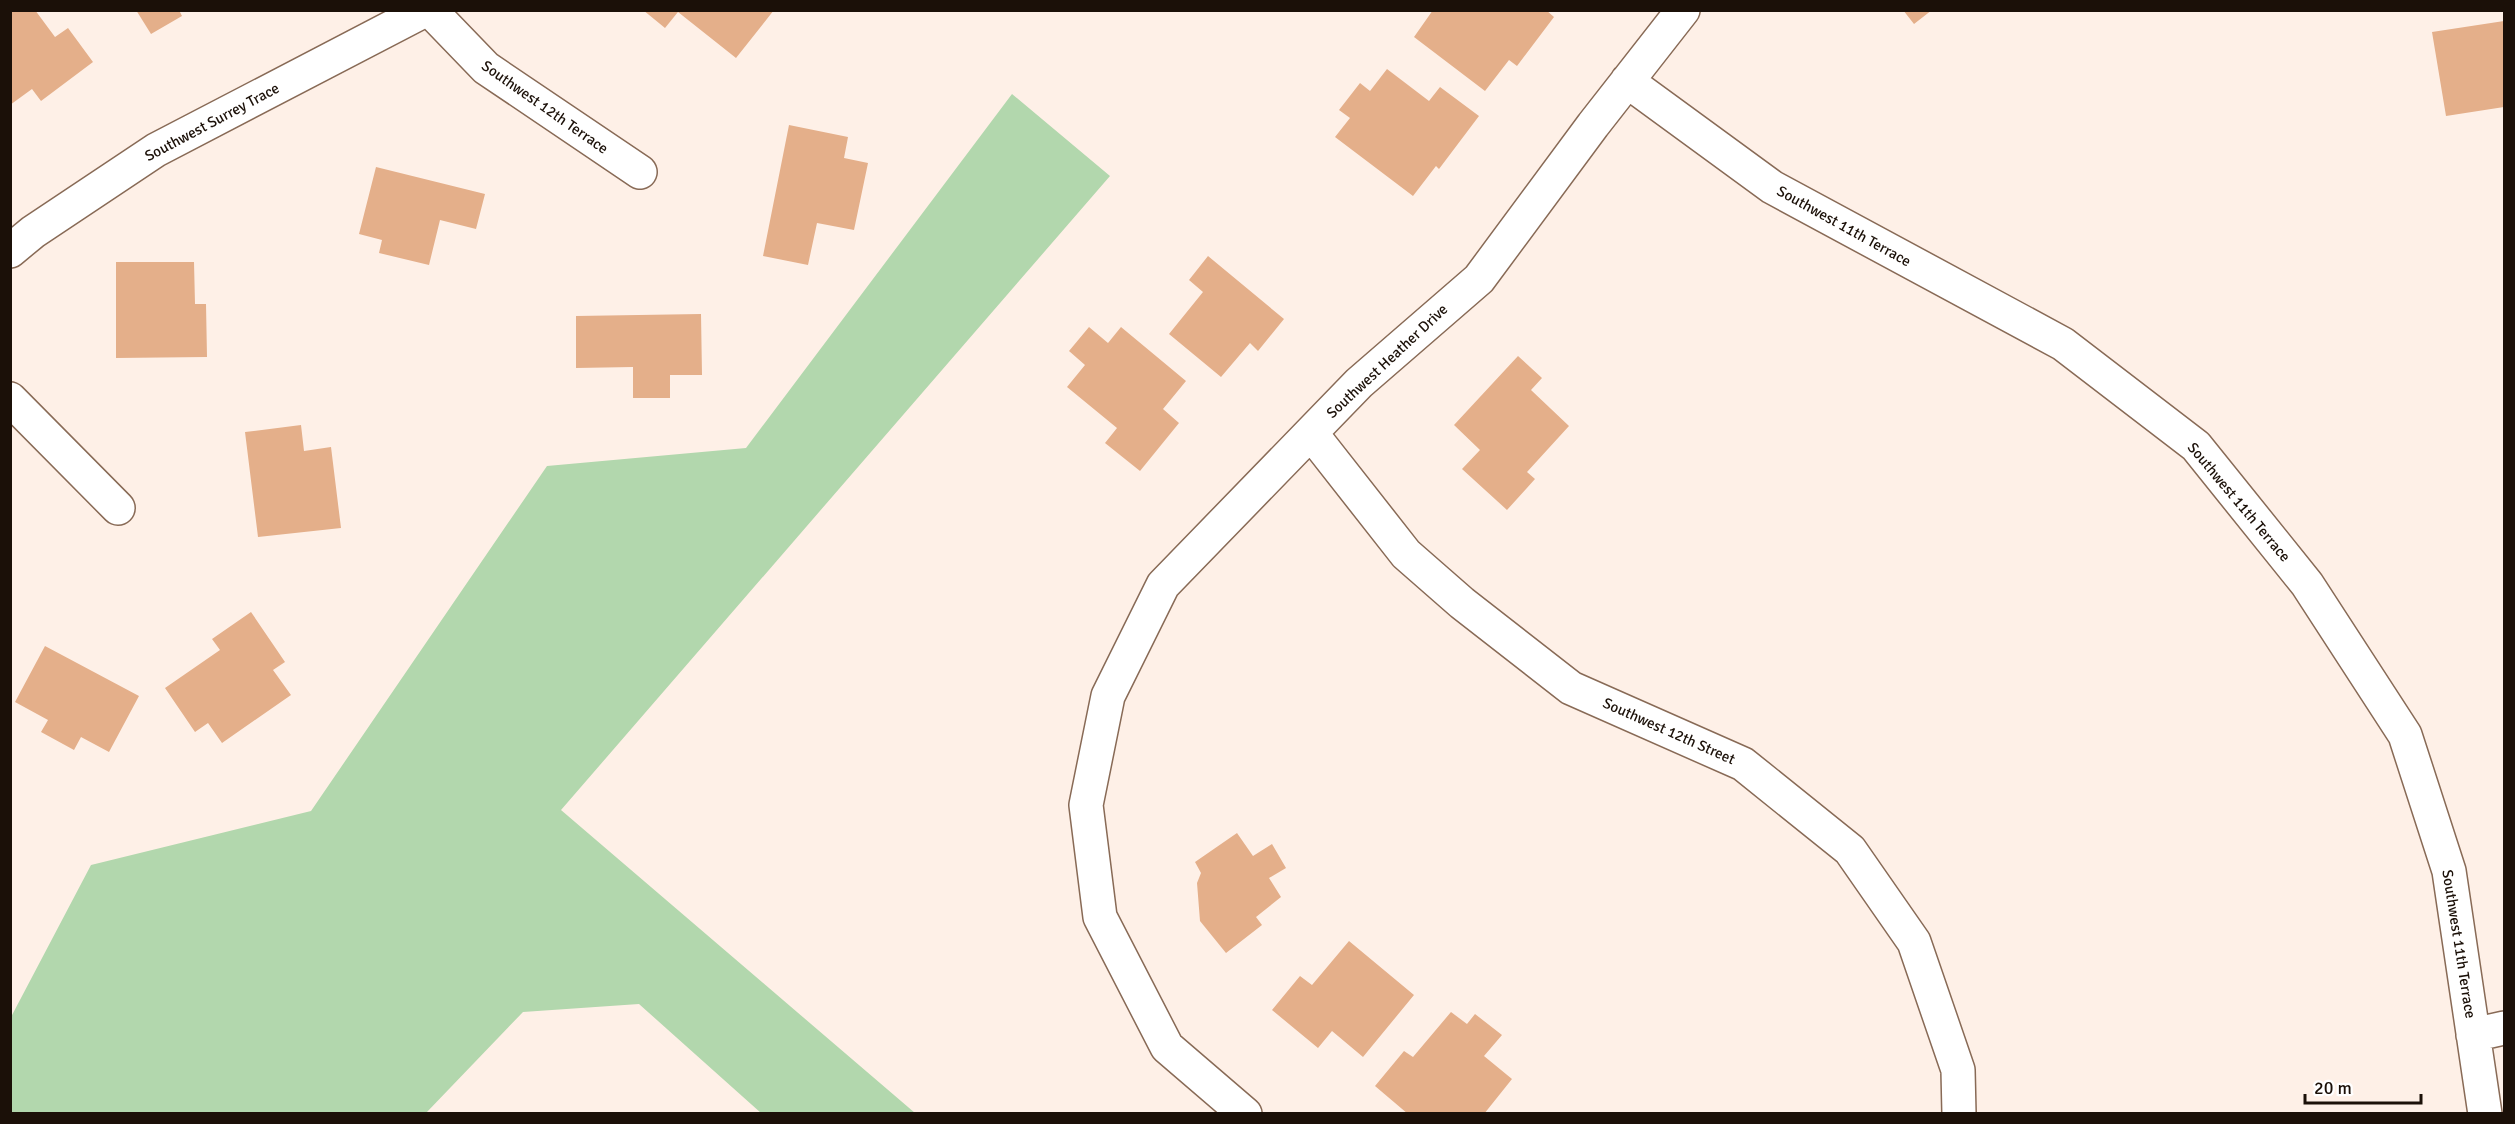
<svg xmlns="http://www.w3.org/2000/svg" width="2515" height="1124" viewBox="0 0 2515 1124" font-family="Signika,sans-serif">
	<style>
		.green { fill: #b2d7ad }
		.building { fill: #e4af8a }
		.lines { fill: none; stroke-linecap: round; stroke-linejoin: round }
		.minor-casing { stroke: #886a56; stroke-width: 36 }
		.minor { stroke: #fff; stroke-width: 33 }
		.labels { text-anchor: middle; stroke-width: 6; stroke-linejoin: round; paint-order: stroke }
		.street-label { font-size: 15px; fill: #1b1008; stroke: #fff }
	</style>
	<rect width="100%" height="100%" fill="#fef0e7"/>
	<!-- green -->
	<path class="green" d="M 1012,94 L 1110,176 L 561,810 L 915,1113 L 761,1113 L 639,1004 L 523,1012 L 426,1113 L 11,1113 L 11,1017 L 91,865 L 311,811 L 547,466 L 746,448 Z"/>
	<!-- building -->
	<path class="building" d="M 10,10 L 35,10 L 55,37 L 68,28 L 93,62 L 41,101 L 32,89 L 10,105 Z
		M 136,10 L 179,10 L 182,16 L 151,34 Z
		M 643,10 L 774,10 L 736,58 L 678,12 L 665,28 Z
		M 1433,10 L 1546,10 L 1554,17 L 1517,66 L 1509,60 L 1485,91 L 1414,37 Z
		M 1903,10 L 1932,10 L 1914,24 Z
		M 2504,21 L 2504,107 L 2446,116 L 2432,32 Z
		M 1387,69 L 1429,101 L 1440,87 L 1479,116 L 1439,169 L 1436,166 L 1413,196 L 1335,137 L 1350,118 L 1339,110 L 1360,83 L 1370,91 Z
		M 789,125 L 848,137 L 844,158 L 868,163 L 854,230 L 817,223 L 808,265 L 763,256 Z
		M 376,167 L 485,194 L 476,229 L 440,220 L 429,265 L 379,253 L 382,240 L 359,234 Z
		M 1208,256 L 1284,319 L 1258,351 L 1250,343 L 1221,377 L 1169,334 L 1203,292 L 1189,280 Z
		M 116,262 L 194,262 L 195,304 L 206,304 L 207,357 L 116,358 Z
		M 701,314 L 702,375 L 670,375 L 670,398 L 633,398 L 633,367 L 576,368 L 576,316 Z
		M 1089,327 L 1108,343 L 1121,327 L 1186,381 L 1163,409 L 1179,423 L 1140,471 L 1105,443 L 1117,428 L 1067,387 L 1085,365 L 1069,351 Z
		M 1518,356 L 1542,378 L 1531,390 L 1569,426 L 1527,472 L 1535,479 L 1507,510 L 1462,469 L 1480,450 L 1454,425 Z
		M 301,425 L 304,451 L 331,447 L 341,528 L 258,537 L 245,432 Z
		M 251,612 L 285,662 L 273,670 L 291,695 L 222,743 L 208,723 L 195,732 L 165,688 L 220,650 L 212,639 Z
		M 45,646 L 139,696 L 109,752 L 81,737 L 74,750 L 41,732 L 48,720 L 15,702 Z
		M 1237,833 L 1253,856 L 1272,844 L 1286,868 L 1269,878 L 1281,897 L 1256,917 L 1262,925 L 1226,953 L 1200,921 L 1197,883 L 1201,873 L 1195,862 Z
		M 1349,941 L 1414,995 L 1363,1057 L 1332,1031 L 1318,1048 L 1272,1010 L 1300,976 L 1312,985 Z
		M 1451,1012 L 1467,1024 L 1475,1014 L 1502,1035 L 1484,1056 L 1512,1079 L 1484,1114 L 1408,1114 L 1375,1086 L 1404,1051 L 1413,1057 Z"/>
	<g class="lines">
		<!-- minor casing -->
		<g class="minor-casing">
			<path id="minor" d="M 430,10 L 486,68 L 640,172
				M 1627,81 L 1772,187 L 2063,344 L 2196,446 L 2307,584 L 2405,735 L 2449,871 L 2485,1114
				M 10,251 L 33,232 L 156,150 L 425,10
				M 10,399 L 118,508
				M 1311,433 L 1406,554 L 1462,603 L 1571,688 L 1743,764 L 1850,850 L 1914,942 L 1958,1070 L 1959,1114
				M 2473,1035 L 2504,1028
				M 1245,1114 L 1167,1047 L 1100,917 L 1086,805 L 1108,696 L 1163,585 L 1359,383 L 1479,279 L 1593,125 L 1683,10"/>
		</g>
		<!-- minor -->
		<use href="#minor" class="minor"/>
	</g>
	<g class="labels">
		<!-- street labels -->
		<g class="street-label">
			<text transform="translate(545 107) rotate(35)" y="5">Southwest 12th Terrace</text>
			<text transform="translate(212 122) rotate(-28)" y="5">Southwest Surrey Trace</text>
			<text transform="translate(1844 226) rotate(29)" y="5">Southwest 11th Terrace</text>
			<text transform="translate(1387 361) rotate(-43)" y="5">Southwest Heather Drive</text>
			<text transform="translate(2239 502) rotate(50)" y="5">Southwest 11th Terrace</text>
			<text transform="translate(1669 731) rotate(24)" y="5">Southwest 12th Street</text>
			<text transform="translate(2459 944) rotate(81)" y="5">Southwest 11th Terrace</text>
		</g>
	</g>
	<!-- border -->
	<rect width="2515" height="1124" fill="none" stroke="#1b1008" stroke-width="24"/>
	<!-- scale -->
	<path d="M2305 1094v9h116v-9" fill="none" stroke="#1b1008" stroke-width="3"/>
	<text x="2314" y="1094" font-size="18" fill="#1b1008" stroke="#ffffff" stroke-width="4.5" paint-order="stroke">20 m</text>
</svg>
